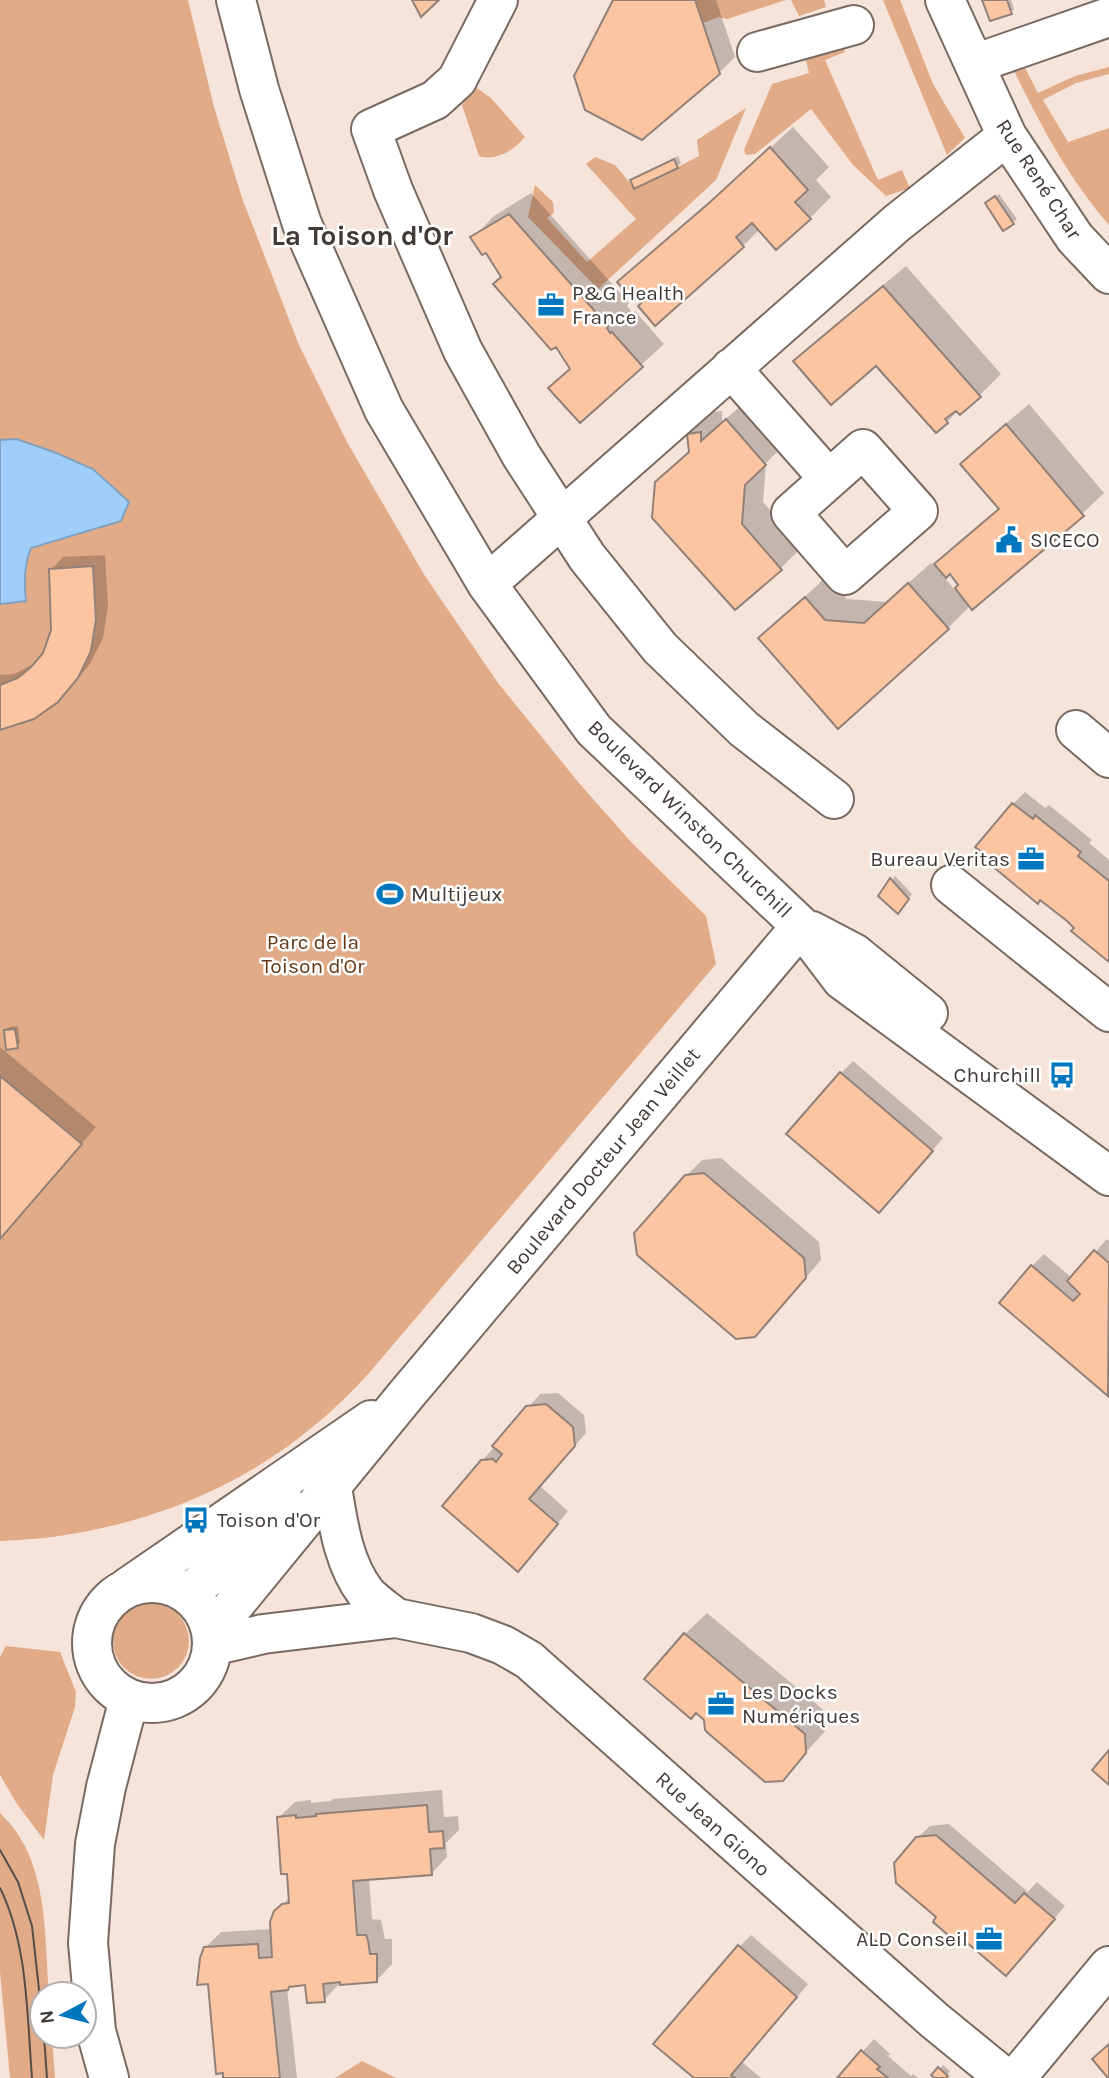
<svg xmlns="http://www.w3.org/2000/svg" width="1109" height="2078" viewBox="0 0 1109 2078" font-family="Karla,sans-serif">
	<style>
		.green { fill: #e2ab87 }
		.water { fill: #9fcefa; stroke: #82a1bf; stroke-width: 2 }
		.shadow { fill: #0003; fill-rule: evenodd }
		.building { fill: #fcc5a1; stroke: #918178; stroke-width: 2 }
		.lines { fill: none; stroke-linecap: round; stroke-linejoin: round }
		.minor-casing { stroke: #796a61; stroke-width: 42 }
		.minor { stroke: #fff; stroke-width: 38 }
		.tram { stroke: #574e49; stroke-width: 2 }
		.labels { text-anchor: middle; stroke-width: 5; stroke-linejoin: round; paint-order: stroke }
		.street-label { font-size: 21px; fill: #403935; stroke: #fff }
		.poi-label { font-size: 21px; fill: #403935; stroke: #fff; text-anchor: start }
		.park-label { font-size: 21px; fill: #643817; stroke: #fff }
		.district-label { font-size: 28px; font-weight: bold; fill: #403935; stroke: #fff }
	</style>
	<rect width="100%" height="100%" fill="#f6e4da"/>
	<!-- green -->
	<path class="green" d="M 0,0 L 188,0 L 214,107 L 242,198 L 299,345 L 347,442 L 425,576 L 498,683 L 579,783 L 632,843 L 706,916 L 716,964 L 370,1372 C 287,1465 182,1518 59,1536 C 39,1539 20,1540 0,1541 Z
		M 695,0 L 786,0 L 727,19 L 719,17 L 703,23 Z
		M 791,0 L 824,0 L 826,7 L 799,16 Z
		M 883,0 L 900,0 L 933,84 L 965,138 L 947,155 Z
		M 838,37 L 845,52 L 825,60 L 878,180 L 902,170 L 910,188 L 886,196 L 853,165 L 811,109 L 755,154 L 746,155 L 744,150 L 772,84 L 809,73 L 803,48 Z
		M 1109,67 L 1109,74 L 1076,83 L 1043,100 L 1068,142 L 1109,128 L 1109,225 C 1068,178 1040,124 1013,69 L 1025,68 L 1038,93 L 1075,76 Z
		M 474,86 L 491,98 L 525,137 C 514,150 496,162 479,156 L 462,105 Z
		M 746,108 L 716,180 L 598,289 L 528,217 L 535,185 L 553,202 L 554,213 L 547,218 L 587,262 L 636,219 L 586,164 L 595,157 L 615,165 L 635,189 L 699,156 L 697,140 Z
		M113 1641a38 38 0 1 1 76 0a38 38 0 1 1-76 0Z
		M 6,1646 L 60,1652 L 76,1692 L 75,1707 L 53,1775 L 44,1840 L 17,1804 L 0,1775 L 0,1657 Z
		M 0,1813 C 49,1859 44,1931 49,1994 L 42,1994 L 42,2036 L 52,2036 L 55,2078 L 10,2078 L 0,1972 Z
		M 362,2061 L 396,2078 L 335,2078 Z"/>
	<!-- water -->
	<path class="water" d="M 16,439 L 54,452 L 93,469 L 129,502 L 121,521 L 31,548 C 24,566 24,582 26,601 L 0,604 L 0,440 Z"/>
	<!-- shadow -->
	<path class="shadow" d="M 615,0 L 716,0 L 735,57 L 719,73 Z
		M 984,0 L 1011,0 L 1014,9 L 1011,12 Z
		M 793,127 L 829,167 L 816,180 L 831,197 L 810,218 L 760,229 L 743,246 L 649,298 L 644,291 L 619,282 L 641,261 L 733,182 Z
		M 678,156 L 681,163 L 677,166 L 635,187 L 632,181 L 636,177 Z
		M 531,193 L 629,303 L 627,306 L 633,313 L 635,311 L 664,344 L 580,421 L 550,389 L 571,368 L 556,344 L 503,277 L 486,250 L 473,238 L 494,216 Z
		M 999,194 L 1017,219 L 1004,229 L 991,200 Z
		M 906,266 L 1001,374 L 980,395 L 958,411 L 947,422 L 877,364 L 795,361 L 817,340 Z
		M 749,399 L 787,442 L 766,463 L 763,502 L 802,547 L 781,568 L 656,483 L 690,450 L 689,434 L 711,412 L 722,411 L 722,422 Z
		M 1029,404 L 1104,493 L 1082,514 L 971,605 L 948,628 L 761,638 L 827,576 L 847,599 L 887,602 L 931,563 L 934,566 L 958,542 L 1000,507 L 963,464 L 984,442 ZM 950,572 L 960,585 L 955,590 L 944,577 Z
		M 105,555 L 108,606 L 103,638 L 90,664 L 70,688 L 0,728 L 0,675 L 14,674 L 39,661 L 44,654 L 52,631 L 51,570 L 63,557 Z
		M 1025,792 L 1045,808 L 1049,805 L 1092,840 L 1089,843 L 1109,860 L 1109,960 L 1077,927 L 1013,804 Z
		M 895,876 L 912,894 L 901,908 L 880,896 Z
		M 18,1026 L 20,1043 L 17,1046 L 6,1030 L 9,1027 Z
		M 0,1047 L 96,1127 L 0,1238 Z
		M 853,1061 L 943,1138 L 891,1199 L 841,1073 Z
		M 721,1158 L 819,1242 L 821,1260 L 770,1319 L 686,1176 L 702,1160 Z
		M 1107,1239 L 1109,1241 L 1108,1393 L 1032,1266 L 1044,1254 L 1072,1278 Z
		M 558,1393 L 584,1415 L 586,1433 L 540,1486 L 568,1511 L 530,1557 L 482,1461 L 540,1394 Z
		M 707,1613 L 826,1712 L 827,1729 L 782,1779 L 685,1634 Z
		M 442,1790 L 444,1817 L 458,1816 L 459,1830 L 446,1843 L 447,1857 L 432,1873 L 369,1878 L 372,1919 L 381,1920 L 385,1939 L 392,1939 L 392,1964 L 377,1980 L 340,1983 L 324,2000 L 307,1983 L 291,1985 L 287,1988 L 297,2078 L 225,2078 L 205,1948 L 221,1932 L 273,1929 L 275,1912 L 290,1897 L 279,1817 L 295,1802 L 311,1800 L 311,1803 L 331,1801 L 333,1799 Z
		M 949,1824 L 1028,1892 L 1037,1882 L 1065,1906 L 1018,1961 L 939,1917 L 917,1838 L 930,1826 Z
		M 751,1935 L 808,1984 L 742,2062 L 761,2078 L 697,2078 L 739,1947 Z
		M 874,2039 L 890,2054 L 888,2056 L 911,2076 L 913,2074 L 918,2078 L 839,2078 Z
		M 943,2065 L 950,2071 L 945,2078 L 938,2078 L 934,2075 Z"/>
	<!-- building -->
	<path class="building" d="M 412,0 L 439,0 L 421,17 Z
		M 613,0 L 695,0 L 720,74 L 642,140 L 585,110 L 574,76 Z
		M 982,0 L 1007,0 L 1012,14 L 990,21 Z
		M 770,147 L 808,190 L 795,202 L 811,219 L 776,250 L 752,223 L 736,237 L 744,247 L 655,326 L 638,306 L 647,298 L 643,294 L 634,301 L 617,282 L 709,203 Z
		M 674,159 L 678,168 L 634,189 L 630,180 Z
		M 995,196 L 1014,224 L 1003,231 L 985,203 Z
		M 509,214 L 608,326 L 607,328 L 610,333 L 612,332 L 643,367 L 580,423 L 548,388 L 570,369 L 556,347 L 551,350 L 493,284 L 501,277 L 486,253 L 482,255 L 470,237 Z
		M 883,286 L 981,397 L 960,415 L 956,411 L 945,419 L 948,423 L 936,433 L 876,366 L 831,405 L 793,361 Z
		M 726,419 L 766,465 L 745,485 L 742,524 L 782,570 L 735,610 L 652,518 L 655,482 L 689,452 L 687,434 L 701,432 L 701,441 Z
		M 1006,424 L 1084,516 L 972,610 L 955,588 L 958,585 L 950,574 L 946,578 L 934,564 L 999,509 L 960,464 Z
		M 93,566 L 96,620 L 91,651 L 78,678 L 58,702 L 34,719 L 0,730 L 0,685 L 18,678 L 31,667 L 43,653 L 51,630 L 49,569 Z
		M 908,583 L 949,629 L 838,729 L 758,638 L 805,597 L 825,620 L 864,623 Z
		M 1012,803 L 1033,819 L 1035,815 L 1081,852 L 1078,856 L 1109,881 L 1109,962 L 1071,931 L 1074,928 L 1067,921 L 1040,900 L 1038,904 L 991,865 L 994,862 L 975,847 Z
		M 890,878 L 909,899 L 898,914 L 878,896 Z
		M 15,1029 L 18,1048 L 6,1050 L 4,1030 Z
		M 840,1072 L 933,1151 L 879,1213 L 786,1134 Z
		M 0,1076 L 82,1144 L 0,1239 Z
		M 704,1173 L 804,1258 L 806,1278 L 755,1337 L 736,1339 L 637,1255 L 634,1233 L 685,1175 Z
		M 1094,1250 L 1109,1263 L 1108,1396 L 999,1303 L 1031,1265 L 1073,1301 L 1080,1294 L 1067,1281 Z
		M 546,1404 L 573,1427 L 575,1446 L 529,1499 L 558,1524 L 518,1572 L 442,1506 L 481,1460 L 493,1459 L 496,1462 L 502,1454 L 492,1446 L 526,1406 Z
		M 684,1633 L 805,1734 L 806,1753 L 783,1781 L 765,1782 L 708,1733 L 705,1730 L 704,1720 L 696,1713 L 691,1719 L 644,1679 Z
		M 1109,1750 L 1109,1785 L 1092,1770 Z
		M 427,1805 L 429,1832 L 443,1831 L 444,1848 L 430,1849 L 432,1875 L 353,1881 L 357,1935 L 366,1935 L 368,1940 L 370,1954 L 377,1954 L 377,1982 L 340,1985 L 340,1982 L 323,1984 L 325,2002 L 307,2003 L 305,1985 L 289,1987 L 288,1990 L 271,1992 L 280,2078 L 223,2078 L 223,2073 L 216,2074 L 208,1984 L 197,1985 L 200,1958 L 204,1947 L 258,1944 L 259,1958 L 272,1957 L 270,1922 L 274,1911 L 282,1904 L 289,1903 L 287,1874 L 281,1874 L 277,1817 L 296,1815 L 296,1818 L 316,1816 L 316,1814 Z
		M 936,1835 L 1015,1903 L 1024,1893 L 1055,1919 L 1006,1976 L 958,1935 L 954,1940 L 933,1922 L 936,1917 L 896,1883 L 894,1863 L 916,1837 Z
		M 738,1945 L 797,1997 L 731,2075 L 735,2078 L 694,2078 L 653,2044 Z
		M 1109,2044 L 1109,2078 L 1108,2078 L 1092,2059 Z
		M 861,2050 L 880,2067 L 877,2069 L 888,2078 L 837,2078 Z
		M 938,2067 L 948,2076 L 946,2078 L 935,2078 L 931,2075 Z"/>
	<g class="lines">
		<!-- minor casing -->
		<g class="minor-casing">
			<path id="minor" d="M 236,0 L 259,89 L 302,224 L 384,410 L 487,584 L 594,730 L 801,926 L 842,980 L 1109,1176
				M 498,0 L 457,80 L 435,100 L 371,129 L 393,190 L 463,351 L 521,455 L 587,557 L 660,648 L 744,729 L 834,799
				M 945,0 L 1007,136 L 1075,238 L 1109,274
				M 757,52 L 854,25
				M 974,64 L 1109,17
				M 731,368 L 829,479
				M 863,449 L 918,511 L 845,575 L 791,513 Z
				M 487,584 L 897,223 L 1007,136
				M 1076,730 L 1109,758
				M 951,885 L 1109,1012
				M 812,931 L 854,953 L 928,1013
				M 332,1487 C 338,1523 343,1563 366,1593 C 374,1602 386,1610 396,1618
				M92 1643a60 60 0 1 1 120 0a60 60 0 1 1-120 0Z
				M 128,1587 L 371,1420
				M 188,1594 L 291,1509
				M 212,1632 L 406,1395 L 801,926
				M 212,1646 L 263,1634 L 396,1618 L 471,1633 L 503,1645 L 529,1660 L 934,2020 L 1005,2078
				M 109,2078 L 96,2031 L 88,1943 L 95,1844 L 106,1787 L 129,1699
				M 1016,2078 L 1109,1966"/>
		</g>
		<!-- minor -->
		<use href="#minor" class="minor"/>
		<!-- tram -->
		<path class="tram" d="M 0,1850 L 18,1882 L 32,1926 L 42,2017
			M 0,1888 C 28,1945 27,2015 32,2078
			M 44,2036 L 47,2078"/>
	</g>
	<!-- icons -->
	<defs>
		<g id="office-bare" transform="scale(2.1)"><path d="M-6-3h4V-5.5h4V-3h4V5H-6ZM-1-4.5V-3h2v-1.5ZM-6 0V1H6V0Z" fill="#0076bf" stroke="#fff" stroke-width="2.5" paint-order="stroke"/></g>
		<g id="civic-bare" transform="scale(2.1)"><path d="M-.6-6.5H3V-4.5H.6V-3L4-1V1h2V6H-6V1h2V-1L-.6-3ZM-1.2 2.5V6h2.4V2.5Z" fill="#0076bf" stroke="#fff" stroke-width="2.5" paint-order="stroke"/></g>
		<g id="stadium-bare" transform="scale(2.1)"><path d="M0-5a6.5 5 0 1 0 0 10a6.5 5 0 1 0 0-10ZM-3.5-1.8h7v3.6h-7Z" fill="#0076bf" stroke="#fff" stroke-width="2.5" paint-order="stroke"/></g>
		<g id="bus-bare" transform="scale(2.1)"><path d="M-5-6H5V4H4V6H2V4H-2V6H-4V4H-5ZM-3.5-4V0h7V-4ZM-3.5 1.2v1.5H-2V1.2ZM2 1.2v1.5H3.5V1.2Z" fill="#0076bf" stroke="#fff" stroke-width="2.5" paint-order="stroke"/></g>
	</defs>
	<g fill-rule="evenodd">
		<use href="#office-bare" x="551" y="305"/>
		<use href="#civic-bare" x="1009" y="540"/>
		<use href="#office-bare" x="1031" y="859"/>
		<use href="#stadium-bare" x="390" y="894"/>
		<use href="#bus-bare" x="1062" y="1075"/>
		<use href="#bus-bare" x="196" y="1520"/>
		<use href="#office-bare" x="721" y="1704"/>
		<use href="#office-bare" x="989" y="1939"/>
	</g>
	<g class="labels">
		<!-- street labels -->
		<g class="street-label">
			<text transform="translate(1039 179) rotate(57)" y="7">Rue René Char</text>
			<text transform="translate(690 819) rotate(44)" y="7">Boulevard Winston Churchill</text>
			<text transform="translate(603 1161) rotate(-50)" y="7">Boulevard Docteur Jean Veillet</text>
			<text transform="translate(713 1824) rotate(42)" y="7">Rue Jean Giono</text>
		</g>
		<!-- poi labels -->
		<g class="poi-label">
			<text x="572" y="300">P&amp;G Health<tspan x="572" dy="24">France</tspan></text>
			<text x="1030" y="547">SICECO</text>
			<text x="1010" y="866" text-anchor="end">Bureau Veritas</text>
			<text x="411" y="901">Multijeux</text>
			<text x="1041" y="1082" text-anchor="end">Churchill</text>
			<text x="217" y="1527">Toison d'Or</text>
			<text x="742" y="1699">Les Docks<tspan x="742" dy="24">Numériques</tspan></text>
			<text x="968" y="1946" text-anchor="end">ALD Conseil</text>
		</g>
		<!-- park labels -->
		<g class="park-label">
			<text x="313" y="949">Parc de la<tspan x="313" dy="24">Toison d'Or</tspan></text>
		</g>
		<!-- district labels -->
		<g class="district-label">
			<text x="362" y="245">La Toison d'Or</text>
		</g>
	</g>
	<!-- north arrow -->
	<g transform="translate(63 2015) rotate(263)"><circle r="33" fill="#ffffff" stroke="#b3b0ae" stroke-width="2"/>
	<path d="M0-5L12 26L0 18L-12 26Z" fill="#0076bf"/>
	<text y="-10" font-size="19" font-weight="bold" text-anchor="middle" fill="#403935">N</text>
	</g>
</svg>
